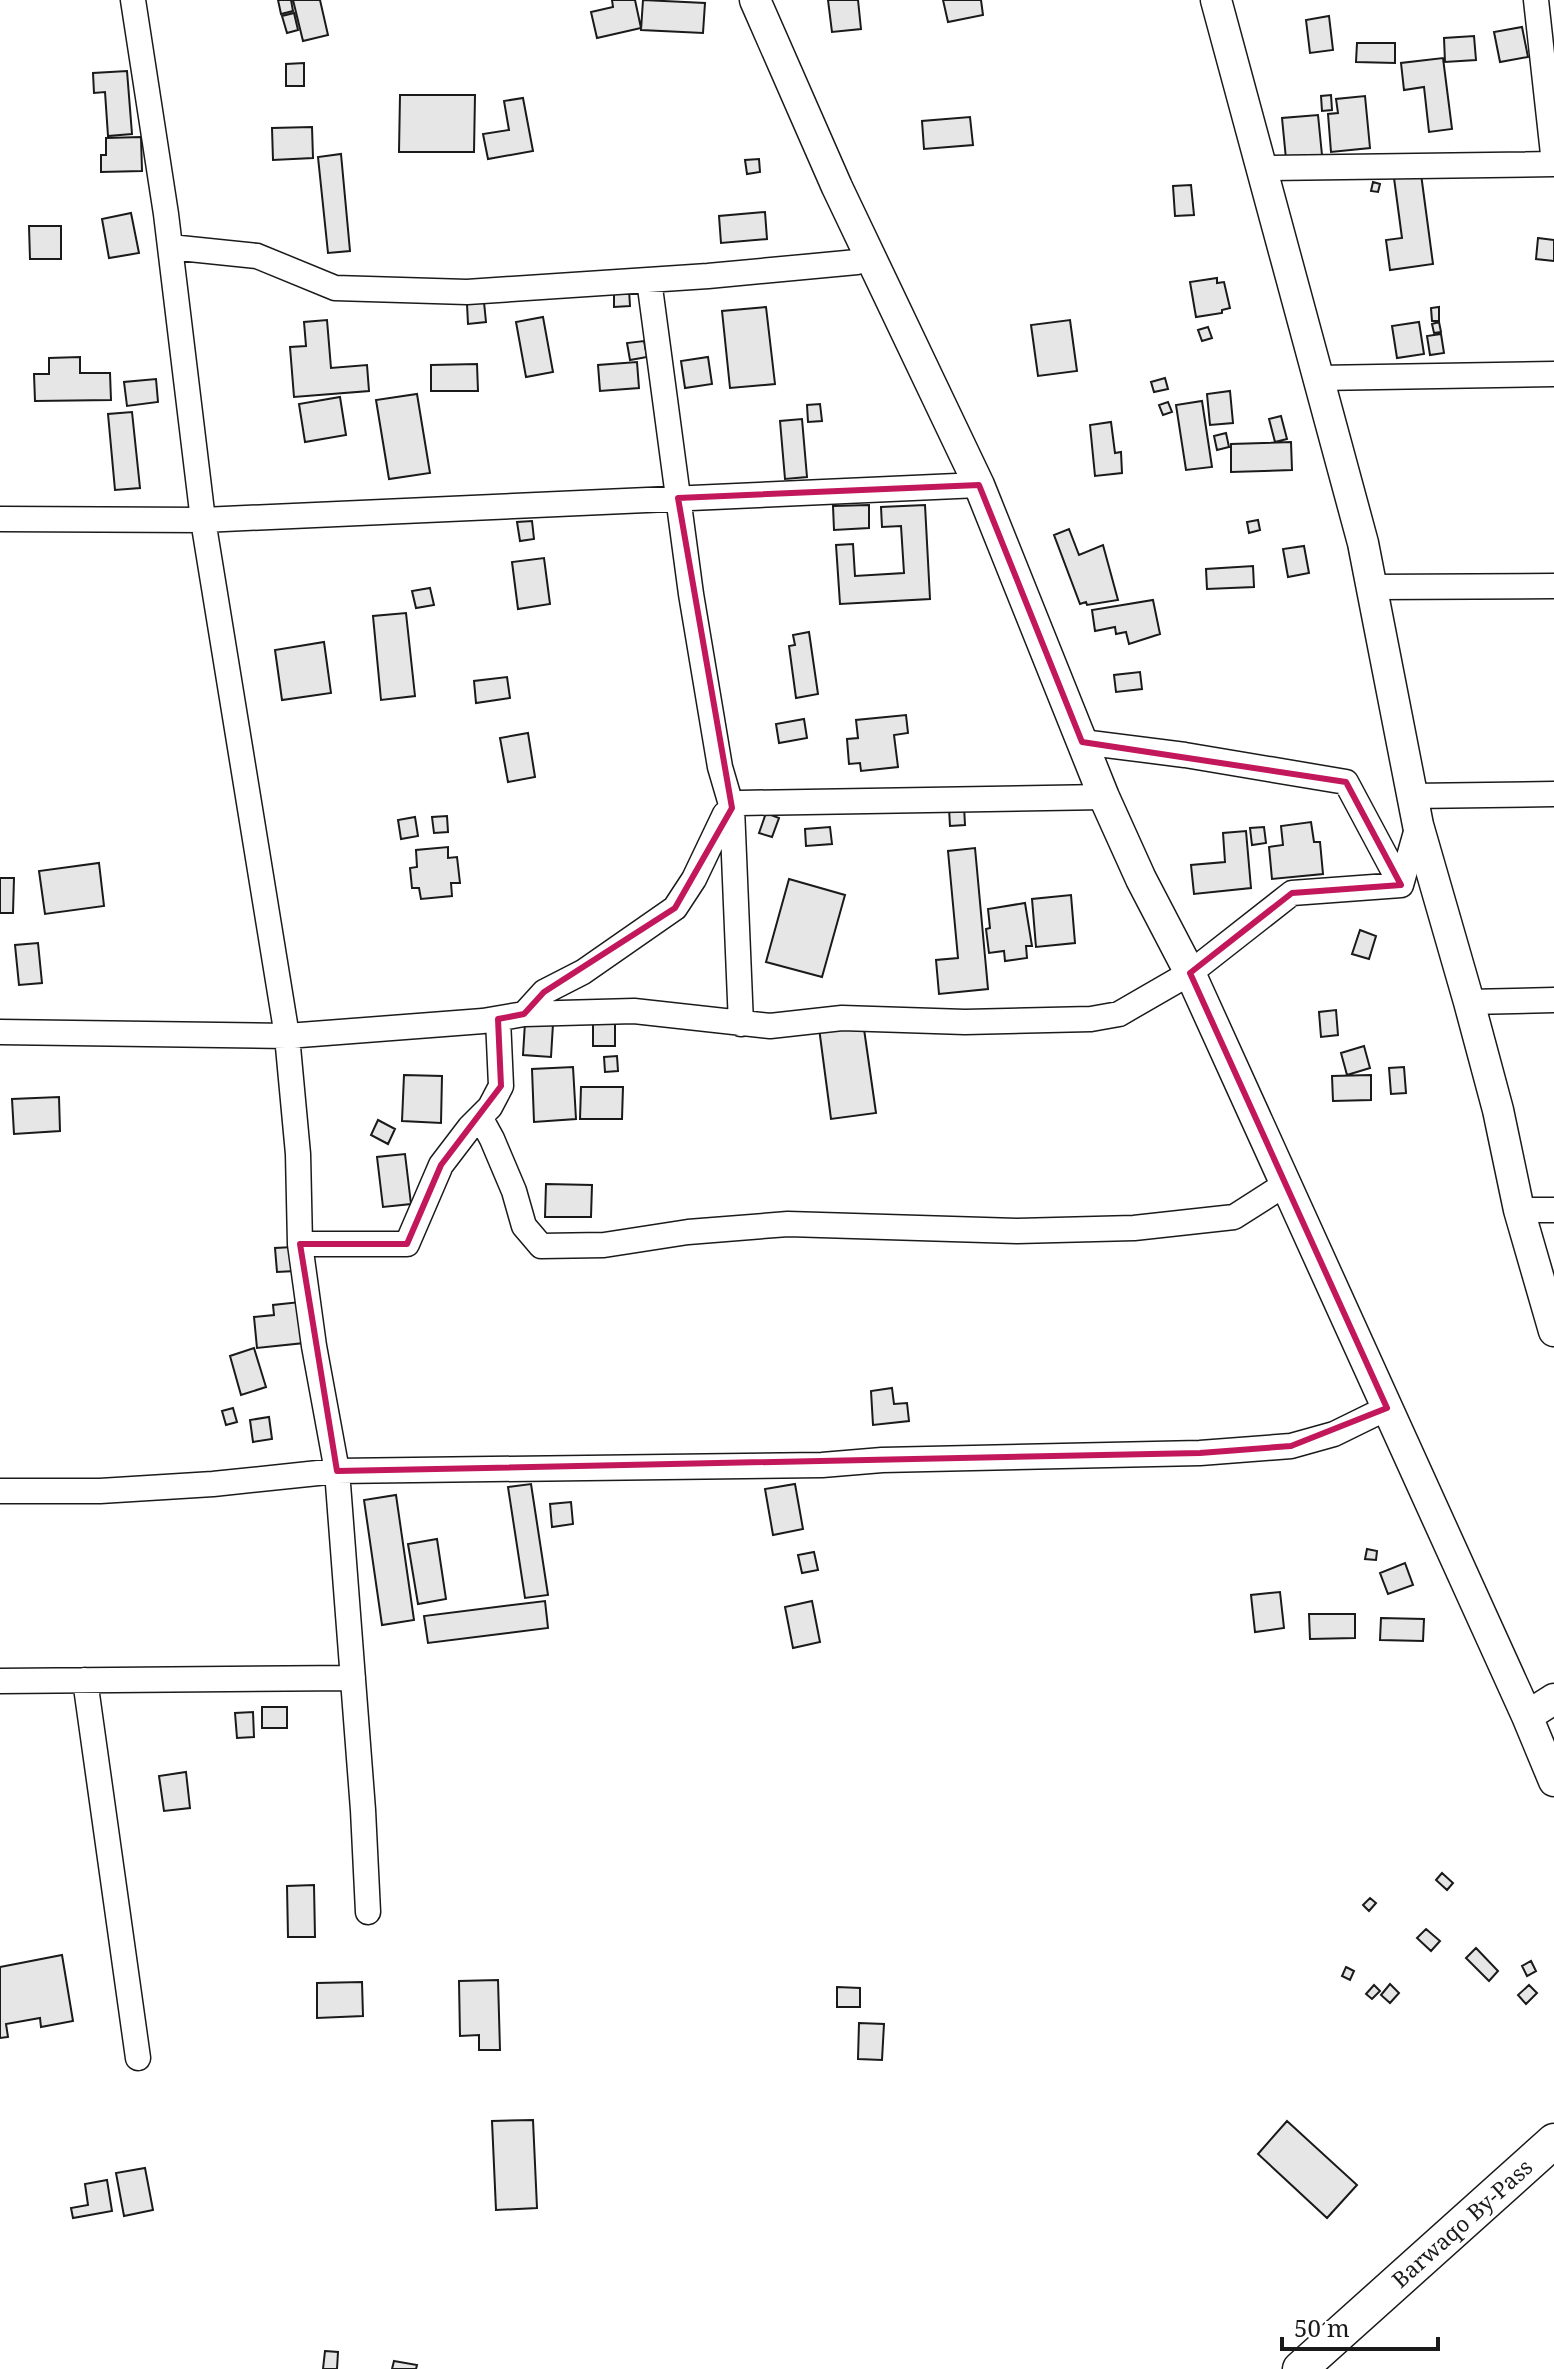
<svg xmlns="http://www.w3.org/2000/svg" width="1554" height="2369" viewBox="0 0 1554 2369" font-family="'Noto Serif',serif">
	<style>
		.building { fill: #e6e6e6; stroke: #1a1a1a; stroke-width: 2 }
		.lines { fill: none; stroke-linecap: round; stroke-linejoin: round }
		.minor-casing { stroke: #1a1a1a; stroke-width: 27 }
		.major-casing { stroke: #1a1a1a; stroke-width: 33 }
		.highway-casing { stroke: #1a1a1a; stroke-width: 37 }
		.minor { stroke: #fff; stroke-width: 24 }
		.major { stroke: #fff; stroke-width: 30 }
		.highway { stroke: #fff; stroke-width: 34 }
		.marked { fill: none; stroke: #c2185b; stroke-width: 6; stroke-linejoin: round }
		.labels { text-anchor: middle; stroke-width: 6; stroke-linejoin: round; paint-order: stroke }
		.street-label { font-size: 22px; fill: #1a1a1a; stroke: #fff }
	</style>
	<rect width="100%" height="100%" fill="#fff"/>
	<!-- building -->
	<path class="building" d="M 278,0 L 291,0 L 293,11 L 281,14 Z
		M 293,0 L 320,0 L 328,35 L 303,41 Z
		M 612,0 L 635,0 L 641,28 L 597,38 L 591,12 L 613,7 Z
		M 643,0 L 705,3 L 703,33 L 641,30 Z
		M 828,0 L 858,0 L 861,29 L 832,32 Z
		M 943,0 L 981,0 L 983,15 L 948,22 Z
		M 294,13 L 298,30 L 287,33 L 282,16 Z
		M 1329,16 L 1333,50 L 1310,53 L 1306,20 Z
		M 1522,27 L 1528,57 L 1500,62 L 1494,32 Z
		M 1474,36 L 1476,60 L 1445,62 L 1444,38 Z
		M 1357,43 L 1395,43 L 1395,63 L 1356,62 Z
		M 1443,58 L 1452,129 L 1429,132 L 1424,87 L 1404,90 L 1401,63 Z
		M 304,63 L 304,86 L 286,86 L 286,64 Z
		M 127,71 L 132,134 L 108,136 L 105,92 L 94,93 L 93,73 Z
		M 400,95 L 475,95 L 474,152 L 399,152 Z
		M 1331,95 L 1332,110 L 1322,111 L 1321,96 Z
		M 1365,96 L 1370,148 L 1331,152 L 1328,114 L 1338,113 L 1336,99 Z
		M 523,98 L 533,151 L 488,159 L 483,134 L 509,130 L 504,101 Z
		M 1318,115 L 1322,155 L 1286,159 L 1282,118 Z
		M 970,117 L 973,145 L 924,149 L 922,121 Z
		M 312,127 L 313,158 L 273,160 L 272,128 Z
		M 141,137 L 142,171 L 101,172 L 101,155 L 106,155 L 106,138 Z
		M 341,154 L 350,251 L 328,253 L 318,157 Z
		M 759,159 L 760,172 L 747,174 L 745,160 Z
		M 1421,174 L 1433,264 L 1390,270 L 1386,240 L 1402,238 L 1394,178 Z
		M 1373,182 L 1380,184 L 1378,192 L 1371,191 Z
		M 1191,185 L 1194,215 L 1175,216 L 1173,186 Z
		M 765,212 L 767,239 L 721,243 L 719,216 Z
		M 131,213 L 139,253 L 109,258 L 102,219 Z
		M 29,226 L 61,226 L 61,259 L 30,259 Z
		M 1538,238 L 1554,240 L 1554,261 L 1536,259 Z
		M 1217,278 L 1217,283 L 1224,282 L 1230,308 L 1222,310 L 1222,313 L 1196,317 L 1190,282 Z
		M 614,289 L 629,289 L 630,306 L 614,307 Z
		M 484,302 L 486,322 L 468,324 L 467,304 Z
		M 766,307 L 775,384 L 730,388 L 722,311 Z
		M 1439,307 L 1439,321 L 1432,321 L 1431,308 Z
		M 543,317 L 553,372 L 526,377 L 516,322 Z
		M 327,320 L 331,368 L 367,365 L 369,391 L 294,397 L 290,347 L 306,346 L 304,322 Z
		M 1070,320 L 1077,371 L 1038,376 L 1031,325 Z
		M 1419,322 L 1424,354 L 1397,358 L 1392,326 Z
		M 1439,322 L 1441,332 L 1434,333 L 1432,324 Z
		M 1208,327 L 1212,338 L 1202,341 L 1198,330 Z
		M 1441,334 L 1444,353 L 1430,355 L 1427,336 Z
		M 644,341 L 647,357 L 630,360 L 627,343 Z
		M 80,357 L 80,373 L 110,373 L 111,400 L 35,401 L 34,374 L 49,374 L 49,358 Z
		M 708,357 L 712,384 L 685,388 L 681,361 Z
		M 637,362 L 639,388 L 600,391 L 598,365 Z
		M 477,364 L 478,391 L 431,391 L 431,365 Z
		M 1165,378 L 1168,389 L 1154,392 L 1151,382 Z
		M 156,379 L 158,402 L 127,406 L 124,382 Z
		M 1230,391 L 1233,423 L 1210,425 L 1207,394 Z
		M 417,394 L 430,473 L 389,479 L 376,400 Z
		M 340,397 L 346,435 L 305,442 L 299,404 Z
		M 1202,401 L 1212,467 L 1186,470 L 1176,405 Z
		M 1168,402 L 1172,412 L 1163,415 L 1159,405 Z
		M 820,404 L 822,421 L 808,422 L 807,405 Z
		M 132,412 L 140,488 L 115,490 L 108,414 Z
		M 1281,416 L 1287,439 L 1275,442 L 1269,419 Z
		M 802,419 L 807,477 L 785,479 L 780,421 Z
		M 1111,422 L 1115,453 L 1121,452 L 1122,473 L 1095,476 L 1090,425 Z
		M 1226,433 L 1229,447 L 1217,450 L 1214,436 Z
		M 1291,442 L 1292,470 L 1231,472 L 1231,444 Z
		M 869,505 L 869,528 L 834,530 L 833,506 Z
		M 925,505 L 930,599 L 840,604 L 836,545 L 853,544 L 855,576 L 904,573 L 901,526 L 882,527 L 881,507 Z
		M 1258,520 L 1260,530 L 1249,533 L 1247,522 Z
		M 532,521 L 534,539 L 520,541 L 517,522 Z
		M 1069,529 L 1079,555 L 1103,545 L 1118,600 L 1087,605 L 1086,602 L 1080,604 L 1054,535 Z
		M 1304,546 L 1309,573 L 1288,577 L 1283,549 Z
		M 544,558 L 550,604 L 518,609 L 512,562 Z
		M 1253,566 L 1254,587 L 1207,589 L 1206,569 Z
		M 430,588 L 434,605 L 416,608 L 412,591 Z
		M 1153,600 L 1160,634 L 1129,644 L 1126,632 L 1116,634 L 1115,627 L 1095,631 L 1092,610 Z
		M 406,613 L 415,696 L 381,700 L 373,616 Z
		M 809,632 L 818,694 L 796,698 L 789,646 L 795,645 L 793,635 Z
		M 324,642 L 331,693 L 282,700 L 275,650 Z
		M 1140,672 L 1142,689 L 1116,692 L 1114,675 Z
		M 507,677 L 510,698 L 476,703 L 474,681 Z
		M 906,715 L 908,733 L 894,735 L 898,767 L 861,771 L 860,763 L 849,764 L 847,739 L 858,738 L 856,720 Z
		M 804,719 L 807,738 L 779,743 L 776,724 Z
		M 528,733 L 535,777 L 508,782 L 500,738 Z
		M 964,806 L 965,825 L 950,826 L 949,808 Z
		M 766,813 L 779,818 L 772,837 L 759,833 Z
		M 447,816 L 448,832 L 434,833 L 432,817 Z
		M 415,817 L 418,836 L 401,839 L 398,820 Z
		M 1311,822 L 1314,842 L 1320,842 L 1323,874 L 1272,879 L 1269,847 L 1283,845 L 1281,826 Z
		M 830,827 L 832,844 L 806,846 L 805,829 Z
		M 1264,827 L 1266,843 L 1252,845 L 1250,828 Z
		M 1246,831 L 1251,888 L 1194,894 L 1191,865 L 1225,862 L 1223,833 Z
		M 448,847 L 448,858 L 457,857 L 460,883 L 451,883 L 452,896 L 421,899 L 419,888 L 412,888 L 410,868 L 417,867 L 416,850 Z
		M 975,848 L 988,989 L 939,994 L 936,960 L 958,958 L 948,851 Z
		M 99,863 L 104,906 L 45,914 L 39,871 Z
		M 0,878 L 14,878 L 13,913 L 0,913 Z
		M 789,879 L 845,895 L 822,977 L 766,962 Z
		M 1071,895 L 1075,943 L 1036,947 L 1032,899 Z
		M 1025,903 L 1032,946 L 1026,946 L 1027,958 L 1005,961 L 1004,951 L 989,953 L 986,929 L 990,928 L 988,909 Z
		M 1360,930 L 1376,936 L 1369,959 L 1352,954 Z
		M 38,943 L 42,983 L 19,985 L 15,945 Z
		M 1336,1010 L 1338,1035 L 1321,1037 L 1319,1012 Z
		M 525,1022 L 553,1024 L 551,1057 L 523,1055 Z
		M 615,1022 L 615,1046 L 593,1046 L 593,1023 Z
		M 863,1022 L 876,1113 L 831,1119 L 819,1028 Z
		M 1364,1046 L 1370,1068 L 1347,1075 L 1341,1053 Z
		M 617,1056 L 618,1071 L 605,1072 L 604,1057 Z
		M 573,1067 L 576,1119 L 534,1122 L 532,1069 Z
		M 1404,1067 L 1406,1093 L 1391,1094 L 1389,1068 Z
		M 404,1075 L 442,1076 L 441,1123 L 402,1121 Z
		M 1371,1075 L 1371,1100 L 1333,1101 L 1332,1076 Z
		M 581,1087 L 623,1087 L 622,1119 L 580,1119 Z
		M 59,1097 L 60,1131 L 14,1134 L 12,1099 Z
		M 378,1120 L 395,1129 L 388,1144 L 371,1135 Z
		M 405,1154 L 411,1204 L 383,1207 L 377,1157 Z
		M 546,1184 L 592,1185 L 591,1217 L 545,1217 Z
		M 293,1247 L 295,1271 L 277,1272 L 275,1248 Z
		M 300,1302 L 304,1343 L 257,1348 L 254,1317 L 274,1315 L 273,1305 Z
		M 254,1348 L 266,1387 L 241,1395 L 230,1356 Z
		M 892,1388 L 894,1404 L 907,1403 L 909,1421 L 873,1425 L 871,1391 Z
		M 233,1408 L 237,1422 L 226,1425 L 222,1411 Z
		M 269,1417 L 272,1439 L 253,1442 L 250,1420 Z
		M 531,1484 L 548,1595 L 525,1598 L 508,1487 Z
		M 795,1484 L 803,1529 L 773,1535 L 765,1489 Z
		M 396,1495 L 414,1620 L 382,1625 L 364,1500 Z
		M 571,1502 L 573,1524 L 552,1527 L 550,1504 Z
		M 437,1539 L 446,1599 L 418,1604 L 408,1544 Z
		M 1367,1549 L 1377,1551 L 1376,1560 L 1365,1559 Z
		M 814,1552 L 818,1570 L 802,1573 L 798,1555 Z
		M 1405,1563 L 1413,1585 L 1388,1594 L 1380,1573 Z
		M 1280,1592 L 1284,1628 L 1255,1632 L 1251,1595 Z
		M 545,1601 L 548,1628 L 428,1643 L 424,1616 Z
		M 812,1601 L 820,1642 L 793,1648 L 785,1607 Z
		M 1309,1614 L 1355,1614 L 1355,1638 L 1310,1639 Z
		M 1381,1618 L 1424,1619 L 1423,1641 L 1380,1640 Z
		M 262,1707 L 287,1707 L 287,1728 L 262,1728 Z
		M 253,1712 L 254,1737 L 237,1738 L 235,1713 Z
		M 186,1772 L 190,1808 L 164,1811 L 159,1776 Z
		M 1442,1873 L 1453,1883 L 1447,1890 L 1436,1880 Z
		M 314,1885 L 315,1937 L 288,1937 L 287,1886 Z
		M 1370,1898 L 1376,1903 L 1369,1911 L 1363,1905 Z
		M 1426,1929 L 1440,1941 L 1431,1951 L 1417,1938 Z
		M 1476,1948 L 1498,1971 L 1489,1981 L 1466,1958 Z
		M 62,1955 L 73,2021 L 41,2027 L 40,2018 L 6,2024 L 8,2037 L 0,2038 L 0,1967 Z
		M 1531,1961 L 1536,1971 L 1527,1976 L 1522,1966 Z
		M 1346,1967 L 1354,1971 L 1350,1980 L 1342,1976 Z
		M 498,1980 L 500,2050 L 479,2050 L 479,2035 L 460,2036 L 459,1981 Z
		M 362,1982 L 363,2016 L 317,2018 L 317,1983 Z
		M 1390,1984 L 1399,1993 L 1390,2003 L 1381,1995 Z
		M 1374,1985 L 1380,1991 L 1372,1999 L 1366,1994 Z
		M 1529,1985 L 1537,1993 L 1526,2004 L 1518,1995 Z
		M 837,1987 L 860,1988 L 860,2007 L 837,2007 Z
		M 859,2023 L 884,2024 L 882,2060 L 858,2059 Z
		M 533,2120 L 537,2208 L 496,2210 L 492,2121 Z
		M 1287,2121 L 1357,2185 L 1327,2218 L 1258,2154 Z
		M 145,2168 L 153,2210 L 124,2216 L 116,2173 Z
		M 107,2180 L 112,2211 L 73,2218 L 71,2208 L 88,2205 L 85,2184 Z
		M 325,2351 L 338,2352 L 337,2369 L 323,2369 Z
		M 394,2361 L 417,2365 L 416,2369 L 392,2369 Z"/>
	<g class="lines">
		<!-- minor casing -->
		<g class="minor-casing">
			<path id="minor" d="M 133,0 L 166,214 L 203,520 L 979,485
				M 1536,0 L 1554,163
				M 1263,168 L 1554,164
				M 170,247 L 257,256 L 335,288 L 467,292 L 708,276 L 857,262 L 870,255
				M 649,280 L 691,594 L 720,767 L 732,808 L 741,1024
				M 1319,378 L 1554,374
				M 0,519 L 203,520 L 287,1036 L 483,1021 L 524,1014 L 544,992 L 583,972 L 675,908 L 694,879 L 725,814 L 741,803 L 1104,797
				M 1371,587 L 1554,586
				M 1082,742 L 1185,755 L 1346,782 L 1401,885 L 1418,825
				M 1412,796 L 1554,794
				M 1469,1002 L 1554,1000
				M 524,1014 L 634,1011 L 770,1026 L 842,1018 L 965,1022 L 1091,1019 L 1119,1014 L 1190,973 L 1292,893 L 1401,885
				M 0,1032 L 287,1036 L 298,1154 L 300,1244 L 314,1346 L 337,1471 L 363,1810 L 368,1912
				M 480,1117 L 492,1139 L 514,1191 L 524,1226 L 541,1246 L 604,1245 L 688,1232 L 788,1224 L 1017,1231 L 1134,1228 L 1234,1217 L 1284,1185
				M 1519,1210 L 1554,1210
				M 300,1244 L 407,1244 L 441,1165 L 470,1127 L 490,1107 L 501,1086 L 498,1019
				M 0,1491 L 100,1491 L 213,1484 L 337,1471 L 822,1465 L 882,1460 L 1200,1453 L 1291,1446 L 1334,1434 L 1387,1408
				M 85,1680 L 138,2058
				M 0,1681 L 353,1678"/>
		</g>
		<!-- major casing -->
		<g class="major-casing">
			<path id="major" d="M 755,0 L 837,187 L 979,485 L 1104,797 L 1141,879 L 1190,973 L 1527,1716 L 1554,1781
				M 1216,0 L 1363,543 L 1418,825 L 1469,1002 L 1498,1110 L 1519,1210 L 1554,1331
				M 1527,1716 L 1554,1699"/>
		</g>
		<!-- highway casing -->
		<g class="highway-casing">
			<g id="highway">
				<path id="s1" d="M 1300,2369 L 1554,2141"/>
			</g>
		</g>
		<!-- minor -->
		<use href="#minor" class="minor"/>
		<!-- major -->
		<use href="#major" class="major"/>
		<!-- highway -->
		<use href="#highway" class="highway"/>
	</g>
	<!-- marked area -->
	<path class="marked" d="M 979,485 L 1082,742 L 1346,782 L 1401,885 L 1292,893 L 1190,973 L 1387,1408 L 1291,1446 L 1200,1453 L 337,1471 L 300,1244 L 407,1244 L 441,1165 L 501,1086 L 498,1019 L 524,1014 L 544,992 L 675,908 L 732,808 L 678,498 Z"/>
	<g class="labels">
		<!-- street labels -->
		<g class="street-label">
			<text dy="8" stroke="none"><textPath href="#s1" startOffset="218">Barwaqo By-Pass</textPath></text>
		</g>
	</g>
	<!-- scale -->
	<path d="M1282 2337v12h156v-12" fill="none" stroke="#1a1a1a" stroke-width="4"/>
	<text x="1294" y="2337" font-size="24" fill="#1a1a1a" stroke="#ffffff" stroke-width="6" paint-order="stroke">50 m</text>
</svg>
